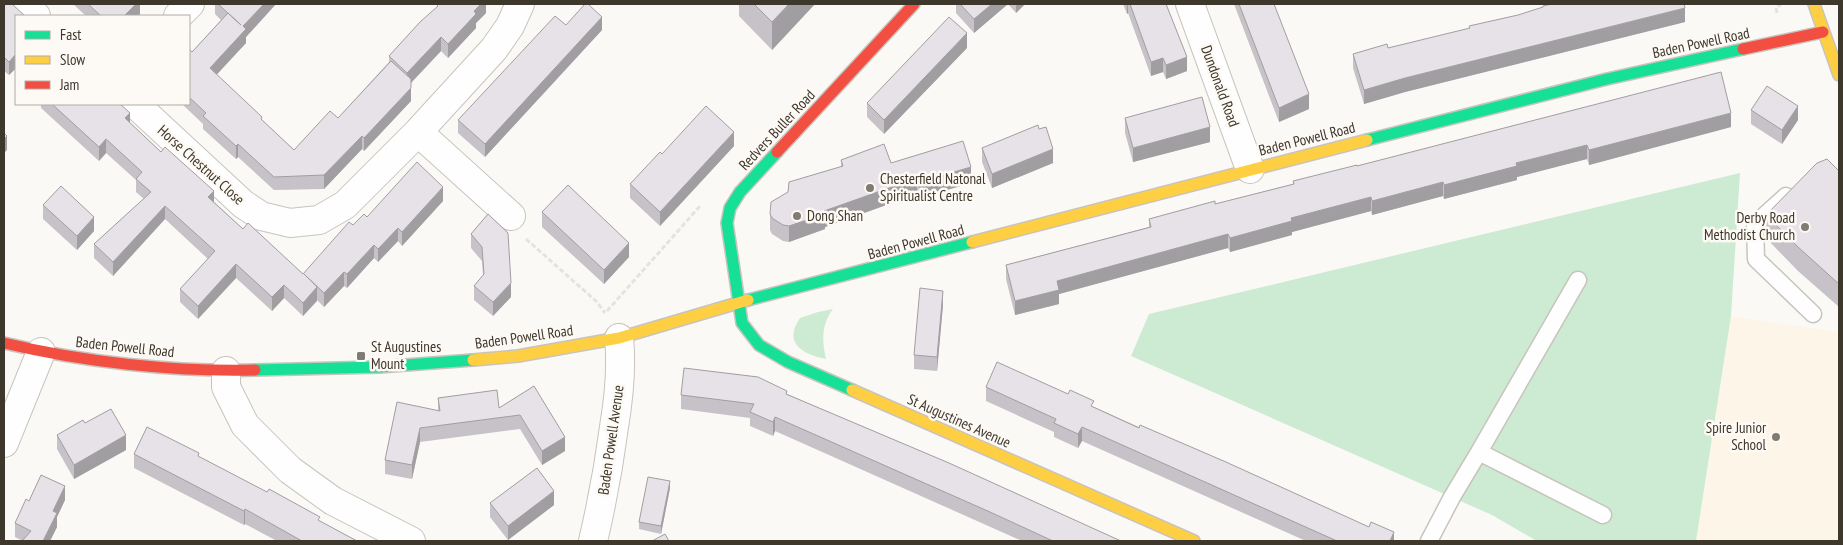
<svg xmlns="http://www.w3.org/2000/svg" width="1843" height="545" viewBox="0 0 1843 545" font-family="'PT Sans Narrow',sans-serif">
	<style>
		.built { fill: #fdf5e8 }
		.green { fill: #ccebd2 }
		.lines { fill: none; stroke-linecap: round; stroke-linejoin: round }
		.lane-casing { stroke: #c8c4bd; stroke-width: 19 }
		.street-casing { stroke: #c8c4bd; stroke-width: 30 }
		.fast-casing { stroke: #c8c4bd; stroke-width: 14 }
		.slow-casing { stroke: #c8c4bd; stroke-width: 14 }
		.jam-casing { stroke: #c8c4bd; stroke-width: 14 }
		.path { stroke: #e3e3e2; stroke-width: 3; stroke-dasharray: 5 2.5; stroke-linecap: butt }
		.lane { stroke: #fefefe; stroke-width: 16 }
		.street { stroke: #fefefe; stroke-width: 28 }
		.fast { stroke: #16e098; stroke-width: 11 }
		.slow { stroke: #ffcf43; stroke-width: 11 }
		.jam { stroke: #f24e42; stroke-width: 11 }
		.wall { fill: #c6c2c7 }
		.shaded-wall { fill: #a19ea2 }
		.building { fill: #e6e2e7; stroke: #a19ea2 }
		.poi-dot { fill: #807b73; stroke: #fdf9f4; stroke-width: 2 }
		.labels { text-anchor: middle; stroke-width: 5; stroke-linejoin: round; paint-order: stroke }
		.street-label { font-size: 15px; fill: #3e372c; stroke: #fdf9f4 }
		.poi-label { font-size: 15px; fill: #3e372c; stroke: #fdf9f4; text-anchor: start }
	</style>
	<rect width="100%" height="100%" fill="#fbf9f6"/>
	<!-- built -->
	<path class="built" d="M 1731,316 L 1839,332 L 1839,541 L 1696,541 Z"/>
	<!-- green -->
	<path class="green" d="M 1740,173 L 1731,316 L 1696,541 L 1537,541 L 1492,515 L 1131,356 L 1149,314 Z
		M 833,309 C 821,325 822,341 826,359 C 802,354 783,343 800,318 L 818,312 Z"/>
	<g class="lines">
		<!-- lane casing -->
		<g class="lane-casing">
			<path id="lane" d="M 1786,196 L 1755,224 L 1756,259 L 1813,314
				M 1479,452 L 1578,280
				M 1429,541 L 1452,497 L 1479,452 L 1603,515"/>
		</g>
		<!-- street casing -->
		<g class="street-casing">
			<path id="street" d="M 22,4 L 36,16
				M 1190,4 L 1250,169
				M 178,16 L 190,4
				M 135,104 L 243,204 L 261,216 L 290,223 L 319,220 L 345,205 L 418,132 L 494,49 L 510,26 L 520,4
				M 418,132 L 511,216
				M 226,371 L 226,387 L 245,425 L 290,470 L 333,501 L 411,541
				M 4,443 L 41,352
				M 593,541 C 602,503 609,465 614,427 C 619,397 622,367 619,338"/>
		</g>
		<!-- fast casing -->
		<g class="fast-casing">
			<path id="fast" d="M 1367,140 L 1607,79 L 1743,49
				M 777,152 L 740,192 L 730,208 L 727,223 L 742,323 L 759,345 L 788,362 L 852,390
				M 748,300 L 972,242
				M 255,370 L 379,367 L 473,360"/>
		</g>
		<!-- slow casing -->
		<g class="slow-casing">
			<path id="slow" d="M 1814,4 L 1839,75
				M 972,242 L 1367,140
				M 473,360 L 518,356 L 619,338 L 748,300
				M 852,390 L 1194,541"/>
		</g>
		<!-- jam casing -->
		<g class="jam-casing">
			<path id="jam" d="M 1743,49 L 1823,32
				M 777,152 L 914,4
				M 4,343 C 83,362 174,372 255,370"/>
		</g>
		<!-- path -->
		<path class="path" d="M 1777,13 L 1776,8 L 1781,4
			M 526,239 L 596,301 L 605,313
			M 607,311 L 701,205"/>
		<!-- lane -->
		<use href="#lane" class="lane"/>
		<!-- street -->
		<use href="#street" class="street"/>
		<!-- fast -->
		<use href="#fast" class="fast"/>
		<!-- slow -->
		<use href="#slow" class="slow"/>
		<!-- jam -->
		<use href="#jam" class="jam"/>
	</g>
	<!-- wall -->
	<path class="wall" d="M 4,4 L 16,16 L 16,70 L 15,69 L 9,75 L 4,71 Z
		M 73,4 L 140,4 L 140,14 L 138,16 L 86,16 Z
		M 215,4 L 276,4 L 246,37 L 246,43 L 216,74 L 262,120 L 294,150 L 338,118 L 389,62 L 389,56 L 437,7 L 437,5 L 486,4 L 486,13 L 476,23 L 476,28 L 448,58 L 441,51 L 411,83 L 411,101 L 364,151 L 362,149 L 324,189 L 274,190 L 238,157 L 236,159 L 203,129 L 203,124 L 182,104 L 189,104 L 189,49 L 192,52 L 221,20 L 215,14 Z
		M 739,4 L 815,4 L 772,50 L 739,16 Z
		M 956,4 L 1025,4 L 1016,13 L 1008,4 L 974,33 L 956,13 Z
		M 1123,4 L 1166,4 L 1187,71 L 1166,79 L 1163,72 L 1151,76 L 1128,13 L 1127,14 Z
		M 1234,4 L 1274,4 L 1309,109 L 1279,122 Z
		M 1685,22 L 1405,92 L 1364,104 L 1353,68 L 1353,54 L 1388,48 Z
		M 566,25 L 602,30 L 485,157 L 458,133 L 458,120 Z
		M 967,48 L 884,134 L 867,117 L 867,103 Z
		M 41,104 L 120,104 L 130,123 L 243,229 L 303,274 L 353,225 L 367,217 L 443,201 L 402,246 L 398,241 L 378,262 L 374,258 L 347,288 L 344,286 L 324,307 L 317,300 L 303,316 L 284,298 L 272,311 L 236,278 L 198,319 L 180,302 L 180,289 L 208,259 L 165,219 L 113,276 L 94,258 L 94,244 L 144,199 L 136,192 L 136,180 L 106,153 L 99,161 L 41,108 Z
		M 1751,110 L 1798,120 L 1782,144 L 1751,124 Z
		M 1125,118 L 1210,142 L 1133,162 L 1125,133 Z
		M 1731,127 L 1589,165 L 1587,159 L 1548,169 L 1517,177 L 1517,180 L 1444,199 L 1443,196 L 1372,215 L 1371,211 L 1292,232 L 1292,235 L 1230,252 L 1228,248 L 1059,294 L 1059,304 L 1015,315 L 1006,279 L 1006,265 L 1149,227 L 1149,219 L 1215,204 L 1293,184 L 1293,181 L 1357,166 Z
		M 734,146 L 660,226 L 630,198 L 630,184 L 662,154 Z
		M 982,148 L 1053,163 L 992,188 L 982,162 Z
		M 841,160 L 891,163 L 971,183 L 919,198 L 917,194 L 825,227 L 825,229 L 789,242 L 783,241 L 772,234 L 770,230 L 770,214 L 841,167 Z
		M 1839,171 L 1839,307 L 1798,271 L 1766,238 L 1766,215 Z
		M 43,205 L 94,231 L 77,250 L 43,219 Z
		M 542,212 L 629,257 L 604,284 L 542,227 Z
		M 488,214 L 511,297 L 493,316 L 474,300 L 474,286 L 483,275 L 482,261 L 471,248 L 471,234 Z
		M 943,305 L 937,371 L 914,369 L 914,355 Z
		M 534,386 L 565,451 L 542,465 L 520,429 L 420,442 L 412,479 L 385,474 L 385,460 L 438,410 L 438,398 L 499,408 Z
		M 986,387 L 1094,407 L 1394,541 L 1306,541 L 1082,441 L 1078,448 L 1054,437 L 1054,432 L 986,401 Z
		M 787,394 L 1121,541 L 1022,541 L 775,431 L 773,436 L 750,426 L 750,418 L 681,409 L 681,395 Z
		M 85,423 L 126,450 L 74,479 L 57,449 L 57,435 Z
		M 134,454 L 199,457 L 357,541 L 277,541 L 245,524 L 244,525 L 134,468 Z
		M 670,488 L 661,534 L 639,529 L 639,522 Z
		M 65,500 L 57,517 L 57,527 L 50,541 L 22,541 L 23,541 L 15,537 L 15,523 L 29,501 Z
		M 490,503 L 554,505 L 508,540 L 490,517 Z"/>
	<!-- shaded-wall -->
	<path class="shaded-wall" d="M 136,4 L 140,4 L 140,14 L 138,16 L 124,16 Z
		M 264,4 L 276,4 L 246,37 L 246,43 L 210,82 L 210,68 L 243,26 Z
		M 481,4 L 486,4 L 486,13 L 476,23 L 476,28 L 448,58 L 448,44 L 474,11 Z
		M 789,4 L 815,4 L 772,50 L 772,22 Z
		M 992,4 L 1008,4 L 974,33 L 974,19 Z
		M 1016,4 L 1025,4 L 1016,13 Z
		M 1127,4 L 1128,4 L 1128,13 L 1127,14 Z
		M 1685,8 L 1685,22 L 1405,92 L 1364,104 L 1364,90 L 1405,78 Z
		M 602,17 L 602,30 L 485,157 L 485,144 Z
		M 967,33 L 967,48 L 884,134 L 884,120 Z
		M 441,37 L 441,51 L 407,87 L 407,73 Z
		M 15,55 L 15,69 L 9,75 L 9,62 Z
		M 1187,57 L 1187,71 L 1166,79 L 1166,65 Z
		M 1163,58 L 1163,72 L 1151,76 L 1151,62 Z
		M 411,88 L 411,101 L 364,151 L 364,138 Z
		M 1309,94 L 1309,109 L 1279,122 L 1279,108 Z
		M 1798,106 L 1798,120 L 1782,144 L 1782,130 Z
		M 130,113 L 130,127 L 125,118 Z
		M 1731,113 L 1731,127 L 1589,165 L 1589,150 Z
		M 1210,127 L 1210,142 L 1133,162 L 1133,148 Z
		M 734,132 L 734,146 L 660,226 L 660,212 Z
		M 7,136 L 7,150 L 4,153 L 4,139 Z
		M 362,136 L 362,149 L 324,189 L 324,175 Z
		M 106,139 L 106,153 L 99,161 L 99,147 Z
		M 238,144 L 238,157 L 236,159 L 236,146 Z
		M 1587,145 L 1587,159 L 1517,177 L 1517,180 L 1444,199 L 1444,185 L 1516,163 Z
		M 1053,149 L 1053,163 L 992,188 L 992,174 Z
		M 971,167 L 971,183 L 919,198 L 919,182 Z
		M 917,178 L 917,194 L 825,227 L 825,229 L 789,242 L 789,226 L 824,211 Z
		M 1443,182 L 1443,196 L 1372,215 L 1372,201 Z
		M 443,187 L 443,201 L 402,246 L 402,232 Z
		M 214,191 L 214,205 L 208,197 Z
		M 1371,197 L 1371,211 L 1292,232 L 1292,235 L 1230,252 L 1230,238 L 1291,218 Z
		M 165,206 L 165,219 L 113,276 L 113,262 Z
		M 94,217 L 94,231 L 77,250 L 77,236 Z
		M 398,228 L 398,241 L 378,262 L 378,249 Z
		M 1228,234 L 1228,248 L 1059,294 L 1059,304 L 1015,315 L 1015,301 L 1057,281 Z
		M 629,243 L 629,257 L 604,284 L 604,270 Z
		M 374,245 L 374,258 L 347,288 L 347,274 Z
		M 236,264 L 236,278 L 198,319 L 198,306 Z
		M 344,272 L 344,286 L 324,307 L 324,293 Z
		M 511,283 L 511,297 L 493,316 L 493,302 Z
		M 284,285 L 284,298 L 272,311 L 272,297 Z
		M 317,287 L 317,301 L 303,316 L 303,303 Z
		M 943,291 L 943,305 L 937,371 L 937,357 Z
		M 775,417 L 775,431 L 773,436 L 773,422 Z
		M 1082,427 L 1082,441 L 1078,448 L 1078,434 Z
		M 420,428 L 420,442 L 412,479 L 412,465 Z
		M 126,435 L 126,450 L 74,479 L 74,465 Z
		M 565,437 L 565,451 L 542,465 L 542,451 Z
		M 670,481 L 670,488 L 661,534 L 661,526 Z
		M 65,486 L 65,500 L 57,517 L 57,527 L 50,541 L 43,541 L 53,511 Z
		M 554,491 L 554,505 L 508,540 L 508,526 Z
		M 245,509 L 245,524 L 244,525 L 244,511 Z
		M 1394,532 L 1394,541 L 1390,541 Z"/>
	<!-- building -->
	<path class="building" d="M 4,4 L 12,4 L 25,16 L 16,16 L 16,56 L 15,55 L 9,62 L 4,57 Z
		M 88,4 L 136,4 L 124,16 L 101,16 Z
		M 218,4 L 264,4 L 243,26 L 246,29 L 210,68 L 262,117 L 261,119 L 294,150 L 330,111 L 338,118 L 391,61 L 411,79 L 411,88 L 364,138 L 362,136 L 324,175 L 274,177 L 238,144 L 236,146 L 203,116 L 206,113 L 189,97 L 189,49 L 192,52 L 228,13 L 241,25 Z
		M 438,4 L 481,4 L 474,11 L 476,14 L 448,44 L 441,37 L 407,73 L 389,56 L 420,22 L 438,6 L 437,5 Z
		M 585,4 L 588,4 L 602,17 L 485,144 L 458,120 L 555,16 L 566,25 Z
		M 754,4 L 789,4 L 772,22 Z
		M 960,4 L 992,4 L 974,19 Z
		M 1130,4 L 1166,4 L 1187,57 L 1166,65 L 1163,58 L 1151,62 Z
		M 1239,4 L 1274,4 L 1309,94 L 1279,108 Z
		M 1552,4 L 1684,4 L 1685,8 L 1405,78 L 1364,90 L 1353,54 L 1387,44 L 1388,48 L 1470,28 L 1469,26 L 1518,15 L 1543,7 L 1543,6 Z
		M 949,17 L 967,33 L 884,120 L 867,103 Z
		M 1721,72 L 1731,113 L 1589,150 L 1587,145 L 1548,155 L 1516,163 L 1517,166 L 1444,185 L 1443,182 L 1372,201 L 1371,197 L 1291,218 L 1292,221 L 1230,238 L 1228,234 L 1057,281 L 1059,290 L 1015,301 L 1006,265 L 1151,227 L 1149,219 L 1215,201 L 1215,204 L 1294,184 L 1293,181 L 1357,165 L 1357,166 Z
		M 1767,86 L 1798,106 L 1782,130 L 1751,110 Z
		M 1202,97 L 1210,127 L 1133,148 L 1125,118 Z
		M 52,104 L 120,104 L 130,113 L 125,118 L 161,152 L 165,147 L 214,191 L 208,197 L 243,229 L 248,223 L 303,274 L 349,222 L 353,225 L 364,214 L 367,217 L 417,162 L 443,187 L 402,232 L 398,228 L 378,249 L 374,245 L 347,274 L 344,272 L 324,293 L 304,274 L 317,287 L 303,303 L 284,285 L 272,297 L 236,264 L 198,306 L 180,289 L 215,251 L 165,206 L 113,262 L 94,244 L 151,192 L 136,179 L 142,172 L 106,139 L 99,147 Z
		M 706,106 L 734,132 L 660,212 L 630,184 L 660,152 L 662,154 Z
		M 1038,125 L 1039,129 L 1046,127 L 1053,149 L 992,174 L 982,148 Z
		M 4,133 L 7,136 L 4,139 Z
		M 963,141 L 971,167 L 919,182 L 917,178 L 824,211 L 825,214 L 789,226 L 783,225 L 772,218 L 770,214 L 771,202 L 788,192 L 789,182 L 843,166 L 841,160 L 884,144 L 891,163 Z
		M 1827,159 L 1839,171 L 1839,284 L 1798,247 L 1766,215 L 1817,163 Z
		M 568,185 L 629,243 L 604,270 L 542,212 Z
		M 61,186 L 94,217 L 77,236 L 43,205 Z
		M 488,214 L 508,233 L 511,283 L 493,302 L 474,286 L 484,274 L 483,261 L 482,247 L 471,234 Z
		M 920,288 L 943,291 L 937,357 L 914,355 Z
		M 997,362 L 1068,394 L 1070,390 L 1094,401 L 1091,406 L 1139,428 L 1140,425 L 1226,462 L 1369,527 L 1371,522 L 1394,532 L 1390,541 L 1337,541 L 1082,427 L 1078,434 L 1054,423 L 1056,419 L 986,387 Z
		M 684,368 L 758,377 L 787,391 L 786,394 L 949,463 L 1121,541 L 1053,541 L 990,512 L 775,417 L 773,422 L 750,412 L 754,404 L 681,395 Z
		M 534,386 L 565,437 L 542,451 L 520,415 L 420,428 L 412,465 L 385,460 L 397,402 L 440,411 L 438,398 L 497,390 L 499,408 Z
		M 111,409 L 126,435 L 74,465 L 57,435 L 83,420 L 85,423 Z
		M 147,427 L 199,453 L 198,456 L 267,492 L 269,489 L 320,517 L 318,520 L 357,541 L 302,541 L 245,509 L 244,511 L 134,454 Z
		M 537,468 L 554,491 L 508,526 L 490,503 Z
		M 41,475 L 65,486 L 53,511 L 57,513 L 43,541 L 22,541 L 31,531 L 15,523 L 26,499 L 29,501 Z
		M 648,477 L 670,481 L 661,526 L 639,522 Z
		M 665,534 L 669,541 L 652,541 Z"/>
	<!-- markers -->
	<g class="poi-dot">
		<circle cx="870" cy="188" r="5"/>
		<circle cx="797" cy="216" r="5"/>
		<circle cx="1805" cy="227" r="5"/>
		<rect x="356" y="351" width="10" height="10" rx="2.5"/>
		<circle cx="1776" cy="437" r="5"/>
	</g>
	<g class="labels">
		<!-- street labels -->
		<g class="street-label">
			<text transform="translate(1701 43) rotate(-12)" y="5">Baden Powell Road</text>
			<text transform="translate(1220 86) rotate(70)" y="5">Dundonald Road</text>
			<text transform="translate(777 130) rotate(-47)" y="5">Redvers Buller Road</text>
			<text transform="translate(1307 139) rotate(-14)" y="5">Baden Powell Road</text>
			<text transform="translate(201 165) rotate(42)" y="5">Horse Chestnut Close</text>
			<text transform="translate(916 242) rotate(-15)" y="5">Baden Powell Road</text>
			<text transform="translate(524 337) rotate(-8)" y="5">Baden Powell Road</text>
			<text transform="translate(125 347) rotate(6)" y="5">Baden Powell Road</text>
			<text transform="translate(959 421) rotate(24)" y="5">St Augustines Avenue</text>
			<text transform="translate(611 440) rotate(-82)" y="5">Baden Powell Avenue</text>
		</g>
		<!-- poi labels -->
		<g class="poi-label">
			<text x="880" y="184">Chesterfield Natonal<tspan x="880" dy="17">Spiritualist Centre</tspan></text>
			<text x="807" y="221">Dong Shan</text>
			<text x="1795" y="223" text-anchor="end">Derby Road<tspan x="1795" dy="17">Methodist Church</tspan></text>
			<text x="371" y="352">St Augustines<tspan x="371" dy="17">Mount</tspan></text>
			<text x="1766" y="433" text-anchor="end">Spire Junior<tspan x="1766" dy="17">School</tspan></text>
		</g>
	</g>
	<!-- border -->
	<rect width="1843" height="545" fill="none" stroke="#3e372c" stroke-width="10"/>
	<!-- legend -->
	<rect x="15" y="15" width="175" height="90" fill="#fdf9f4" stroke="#b1aba4"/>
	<rect x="25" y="31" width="25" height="8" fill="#16e098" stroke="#b1aba4"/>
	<text x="60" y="40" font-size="15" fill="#3e372c">Fast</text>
	<rect x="25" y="56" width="25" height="8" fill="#ffcf43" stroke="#b1aba4"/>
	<text x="60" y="65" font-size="15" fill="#3e372c">Slow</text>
	<rect x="25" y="81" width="25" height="8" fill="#f24e42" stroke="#b1aba4"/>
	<text x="60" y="90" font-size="15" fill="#3e372c">Jam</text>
</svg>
